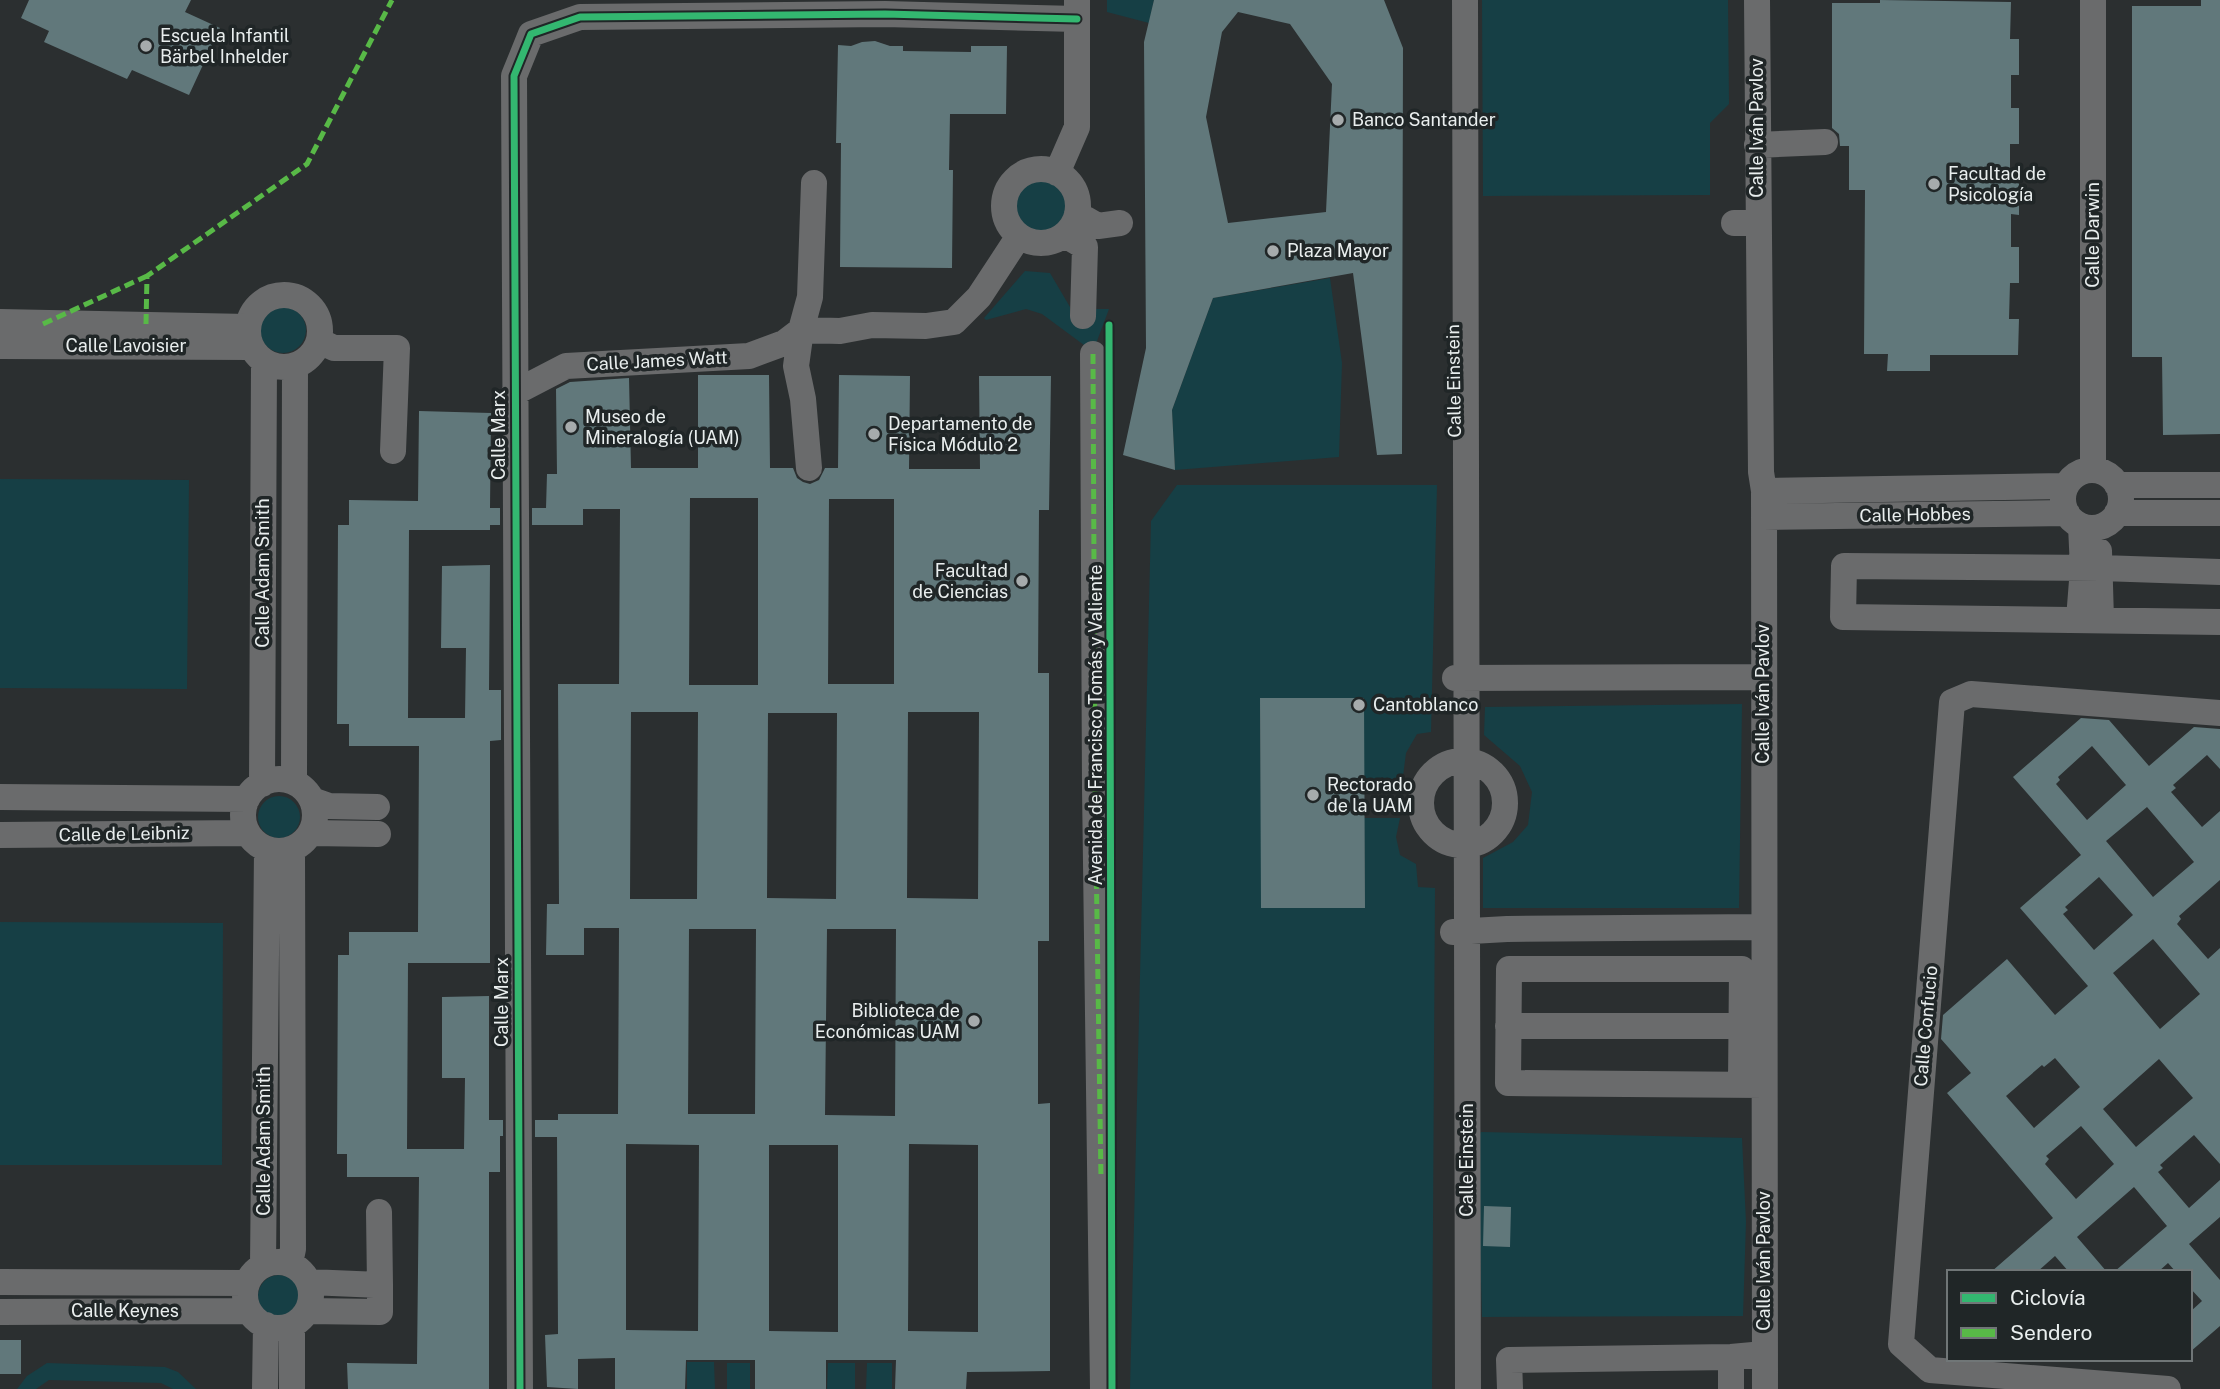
<svg xmlns="http://www.w3.org/2000/svg" width="2220" height="1389" viewBox="0 0 2220 1389" font-family="'Public Sans',sans-serif">
	<style>
		.green { fill: #163f45 }
		.building { fill: #61787b; fill-rule: evenodd }
		.lines { fill: none; stroke-linecap: round; stroke-linejoin: round }
		.minor { stroke: #6a6b6c; stroke-width: 26 }
		.quiet { stroke: #58b947; stroke-width: 5; stroke-dasharray: 10 5; stroke-linecap: butt }
		.cycleway-casing { stroke: #202627; stroke-width: 11 }
		.cycleway { stroke: #33b770; stroke-width: 7 }
		.poi-dot { fill: #a6abac; stroke: #202627; stroke-width: 2.5 }
		.labels { text-anchor: middle; stroke-width: 7; stroke-linejoin: round; paint-order: stroke }
		.poi-label { font-size: 18px; fill: #e9eeee; stroke: #202627; text-anchor: start }
		.street-label { font-size: 18px; fill: #e9eeee; stroke: #202627 }
	</style>
	<rect width="100%" height="100%" fill="#2b2f30"/>
	<!-- green -->
	<path class="green" d="M 1107,0 L 1154,0 L 1149,23 L 1107,12 Z
		M 1482,0 L 1728,0 L 1729,104 L 1710,123 L 1710,195 L 1483,196 Z
		M1015 206a27 27 0 1 1 54 0a27 27 0 1 1-54 0Z
		M 1025,271 L 1050,273 L 1070,307 L 1070,316 L 1095,309 L 1109,309 L 1094,349 L 1088,348 L 1042,314 L 1026,309 L 986,320 L 984,318 Z
		M 1330,278 L 1342,363 L 1339,457 L 1175,470 L 1172,410 L 1213,298 Z
		M260 330a23 23 0 1 1 46 0a23 23 0 1 1-46 0Z
		M 0,479 L 189,480 L 187,689 L 0,688 Z
		M 1177,485 L 1437,485 L 1431,732 L 1417,734 L 1406,753 L 1402,784 L 1364,785 L 1364,698 L 1260,699 L 1262,908 L 1365,907 L 1364,818 L 1400,818 L 1396,837 L 1400,855 L 1416,864 L 1418,887 L 1435,888 L 1432,1389 L 1130,1389 L 1151,521 Z
		M 1742,704 L 1739,908 L 1483,908 L 1483,858 L 1513,842 L 1528,825 L 1532,792 L 1520,766 L 1484,735 L 1485,707 Z
		M258 817a21 21 0 1 1 42 0a21 21 0 1 1-42 0Z
		M 0,922 L 223,923 L 222,1165 L 0,1165 Z
		M 1481,1132 L 1742,1138 L 1746,1222 L 1743,1316 L 1482,1317 L 1477,1138 Z
		M258 1296a21 21 0 1 1 42 0a21 21 0 1 1-42 0Z
		M 687,1362 L 714,1362 L 715,1389 L 687,1389 Z
		M 47,1363 L 165,1367 L 178,1372 L 196,1389 L 173,1389 L 161,1383 L 49,1380 L 36,1389 L 17,1389 L 27,1376 Z
		M 727,1363 L 750,1363 L 750,1389 L 727,1389 Z
		M 828,1363 L 855,1363 L 855,1389 L 827,1389 Z
		M 867,1363 L 892,1363 L 892,1389 L 866,1389 Z"/>
	<!-- building -->
	<path class="building" d="M 29,0 L 191,0 L 185,12 L 220,28 L 189,95 L 132,70 L 127,79 L 44,42 L 49,31 L 21,18 Z
		M 1154,0 L 1384,0 L 1403,48 L 1402,454 L 1377,455 L 1353,273 L 1213,298 L 1172,410 L 1175,470 L 1123,455 L 1146,348 L 1144,42 ZM 1238,12 L 1290,24 L 1332,84 L 1326,212 L 1228,223 L 1206,117 L 1222,32 Z
		M 1880,0 L 2011,2 L 2010,39 L 2019,39 L 2019,75 L 2011,75 L 2011,108 L 2019,108 L 2019,144 L 2010,144 L 2010,178 L 2019,178 L 2019,215 L 2011,214 L 2011,247 L 2019,247 L 2019,283 L 2010,283 L 2009,319 L 2019,319 L 2018,355 L 1930,355 L 1930,371 L 1887,371 L 1888,354 L 1864,354 L 1865,190 L 1849,190 L 1849,146 L 1840,146 L 1839,134 L 1832,128 L 1832,3 L 1880,3 Z
		M 2201,0 L 2220,0 L 2220,434 L 2163,435 L 2162,357 L 2132,357 L 2132,6 L 2201,6 Z
		M 875,41 L 890,46 L 903,46 L 903,51 L 971,52 L 971,46 L 1007,46 L 1006,114 L 950,114 L 949,170 L 953,170 L 952,268 L 840,267 L 841,143 L 836,143 L 838,45 L 851,46 L 862,42 Z
		M 698,375 L 769,375 L 770,468 L 793,468 L 797,478 L 803,482 L 810,484 L 819,480 L 825,468 L 838,468 L 839,375 L 910,376 L 909,469 L 980,469 L 979,376 L 1051,376 L 1049,510 L 1039,510 L 1038,673 L 1049,673 L 1049,941 L 1038,941 L 1038,1104 L 1050,1103 L 1050,1371 L 967,1372 L 966,1389 L 895,1389 L 896,1360 L 826,1360 L 826,1389 L 755,1389 L 755,1360 L 686,1360 L 685,1389 L 615,1389 L 615,1358 L 578,1359 L 578,1389 L 547,1387 L 545,1335 L 558,1334 L 557,1137 L 535,1137 L 535,1120 L 558,1120 L 558,1114 L 618,1114 L 619,928 L 584,928 L 584,955 L 546,955 L 547,904 L 559,904 L 558,684 L 619,684 L 620,509 L 583,509 L 583,525 L 532,525 L 532,508 L 546,508 L 547,474 L 557,474 L 556,389 L 570,382 L 629,378 L 631,468 L 698,468 ZM 690,498 L 758,498 L 758,685 L 689,685 ZM 829,499 L 894,499 L 894,684 L 828,684 ZM 631,712 L 698,712 L 697,899 L 630,899 ZM 908,712 L 979,712 L 978,899 L 907,898 ZM 768,713 L 837,713 L 836,899 L 767,898 ZM 689,929 L 756,929 L 755,1114 L 688,1114 ZM 827,929 L 896,929 L 895,1116 L 825,1115 ZM 626,1144 L 699,1145 L 698,1331 L 626,1330 ZM 909,1144 L 978,1145 L 978,1332 L 908,1331 ZM 769,1145 L 838,1145 L 838,1332 L 769,1331 Z
		M 419,411 L 491,413 L 490,508 L 500,508 L 500,525 L 490,525 L 490,530 L 409,530 L 408,718 L 465,718 L 466,648 L 441,648 L 442,566 L 490,565 L 489,690 L 501,690 L 501,740 L 490,741 L 490,963 L 408,963 L 407,1149 L 464,1149 L 465,1078 L 442,1078 L 442,997 L 489,996 L 489,1120 L 503,1120 L 503,1136 L 500,1136 L 500,1172 L 489,1172 L 489,1389 L 348,1389 L 347,1363 L 417,1364 L 419,1177 L 347,1177 L 347,1154 L 337,1154 L 338,955 L 349,955 L 349,932 L 418,932 L 419,746 L 349,746 L 349,724 L 337,724 L 338,525 L 349,525 L 349,500 L 418,501 Z
		M 1260,698 L 1364,698 L 1365,908 L 1261,908 Z
		M 2081,718 L 2109,720 L 2149,766 L 2194,727 L 2220,729 L 2220,769 L 2207,755 L 2173,785 L 2176,788 L 2171,792 L 2202,827 L 2220,811 L 2220,880 L 2179,916 L 2181,919 L 2177,924 L 2208,959 L 2220,948 L 2220,1164 L 2194,1135 L 2160,1165 L 2163,1168 L 2158,1172 L 2189,1208 L 2220,1180 L 2220,1217 L 2189,1244 L 2220,1280 L 2220,1326 L 2190,1352 L 2190,1312 L 2202,1301 L 2190,1288 L 2190,1272 L 2176,1272 L 2168,1263 L 2158,1272 L 2114,1272 L 2167,1226 L 2134,1187 L 2077,1237 L 2107,1272 L 2069,1272 L 2055,1256 L 2037,1272 L 1991,1272 L 2053,1218 L 1947,1093 L 1971,1073 L 1941,1039 L 1943,1015 L 2007,959 L 2055,1015 L 2088,986 L 2020,908 L 2081,855 L 2013,777 ZM 2092,746 L 2126,785 L 2087,820 L 2056,784 L 2060,780 L 2058,777 ZM 2147,807 L 2194,862 L 2153,897 L 2106,841 ZM 2099,877 L 2133,915 L 2094,950 L 2063,914 L 2068,910 L 2065,907 ZM 2153,939 L 2200,994 L 2160,1029 L 2113,973 ZM 2055,1058 L 2080,1087 L 2034,1128 L 2006,1096 L 2042,1065 L 2044,1067 ZM 2159,1059 L 2193,1098 L 2136,1147 L 2103,1109 ZM 2081,1126 L 2114,1164 L 2076,1199 L 2045,1164 L 2049,1159 L 2046,1156 Z
		M 1484,1206 L 1511,1207 L 1510,1247 L 1483,1246 Z
		M 0,1340 L 21,1340 L 21,1374 L 0,1374 Z"/>
	<g class="lines">
		<!-- minor -->
		<path class="minor" d="M 1465,0 L 1468,1389
			M 1757,0 L 1761,472 L 1764,491 L 1765,1389
			M 2093,0 L 2093,470
			M 1757,145 L 1825,142
			M1004 206a37 37 0 1 1 74 0a37 37 0 1 1-74 0Z
			M 1057,173 L 1077,127 L 1077,0
			M 1077,214 L 1098,226 L 1120,223
			M 1734,223 L 1758,223
			M 1065,235 L 1085,247 L 1083,316
			M248 331a36 36 0 1 1 72 0a36 36 0 1 1-72 0Z
			M 0,322 L 248,327
			M 319,341 L 334,348 L 397,348 L 393,451
			M 0,346 L 251,347
			M 1093,354 L 1095,788 L 1103,1389
			M 514,393 L 566,366 L 749,356 L 784,343 L 801,330 L 840,331 L 872,325 L 926,326 L 954,322 L 979,297 L 1019,236
			M 809,468 L 803,399 L 796,366 L 801,330 L 810,297 L 814,183
			M2063 499a29 29 0 1 1 58 0a29 29 0 1 1-58 0Z
			M 2117,485 L 2220,485
			M 1764,491 L 2066,486
			M 2117,513 L 2220,513
			M 1764,517 L 2067,513
			M 2099,551 L 2101,620
			M 2220,572 L 2101,568 L 1844,566 L 1843,617 L 2220,622
			M 2079,619 L 2083,568 L 2081,526
			M 1455,678 L 1764,677
			M1421 803a42 42 0 1 1 84 0a42 42 0 1 1-84 0Z
			M243 815a36 36 0 1 1 72 0a36 36 0 1 1-72 0Z
			M 294,780 L 295,366
			M 262,784 L 264,362
			M 0,797 L 247,799
			M 312,800 L 329,806 L 377,807
			M 311,833 L 378,834
			M 0,835 L 247,833
			M 1453,932 L 1507,929 L 1764,927
			M 1508,1026 L 1742,1026
			M 1741,1083 L 1742,969 L 1509,969 L 1508,1083 L 1764,1085
			M 379,1212 L 380,1285
			M245 1295a33 33 0 1 1 66 0a33 33 0 1 1-66 0Z
			M 290,1263 L 293,1249 L 292,850
			M 263,1265 L 267,850
			M 0,1282 L 247,1283
			M 307,1311 L 380,1312 L 380,1285 L 309,1282
			M 0,1312 L 249,1311
			M 1731,1357 L 1731,1389
			M 265,1389 L 266,1325
			M 292,1389 L 292,1325
			M 520,1389 L 514,76 L 531,34 L 580,17 L 885,14 L 1077,19
			M 1510,1389 L 1509,1360 L 1731,1357 L 1764,1354
			M 2168,1389 L 1930,1370 L 1901,1344 L 1952,702 L 1971,694 L 2220,713"/>
		<!-- quiet -->
		<path class="quiet" d="M 43,324 L 147,276
			M 146,324 L 147,276 L 307,164 L 392,0
			M 1093,354 L 1095,788 L 1101,1179"/>
		<!-- cycleway casing -->
		<g class="cycleway-casing">
			<path id="cycleway" d="M 1109,325 L 1112,1389
				M 520,1389 L 514,76 L 531,34 L 580,17 L 885,14 L 1077,19"/>
		</g>
		<!-- cycleway -->
		<use href="#cycleway" class="cycleway"/>
	</g>
	<!-- markers -->
	<g class="poi-dot">
		<circle cx="146" cy="46" r="7"/>
		<circle cx="1338" cy="120" r="7"/>
		<circle cx="1934" cy="184" r="7"/>
		<circle cx="1273" cy="251" r="7"/>
		<circle cx="571" cy="427" r="7"/>
		<circle cx="874" cy="434" r="7"/>
		<circle cx="1022" cy="581" r="7"/>
		<circle cx="1359" cy="705" r="7"/>
		<circle cx="1313" cy="795" r="7"/>
		<circle cx="974" cy="1021" r="7"/>
	</g>
	<g class="labels">
		<!-- poi labels -->
		<g class="poi-label">
			<text x="160" y="42">Escuela Infantil<tspan x="160" dy="21">Bärbel Inhelder</tspan></text>
			<text x="1352" y="126">Banco Santander</text>
			<text x="1948" y="180">Facultad de<tspan x="1948" dy="21">Psicología</tspan></text>
			<text x="1287" y="257">Plaza Mayor</text>
			<text x="585" y="423">Museo de<tspan x="585" dy="21">Mineralogía (UAM)</tspan></text>
			<text x="888" y="430">Departamento de<tspan x="888" dy="21">Física Módulo 2</tspan></text>
			<text x="1008" y="577" text-anchor="end">Facultad<tspan x="1008" dy="21">de Ciencias</tspan></text>
			<text x="1373" y="711">Cantoblanco</text>
			<text x="1327" y="791">Rectorado<tspan x="1327" dy="21">de la UAM</tspan></text>
			<text x="960" y="1017" text-anchor="end">Biblioteca de<tspan x="960" dy="21">Económicas UAM</tspan></text>
		</g>
		<!-- street labels -->
		<g class="street-label">
			<text transform="translate(1757 128) rotate(-90)" y="6">Calle Iván Pavlov</text>
			<text transform="translate(2093 235) rotate(-90)" y="6">Calle Darwin</text>
			<text x="126" y="352">Calle Lavoisier</text>
			<text transform="translate(657 361) rotate(-3)" y="6">Calle James Watt</text>
			<text transform="translate(1454 381) rotate(-91)" y="6">Calle Einstein</text>
			<text transform="translate(499 435) rotate(-90)" y="6">Calle Marx</text>
			<text transform="translate(1915 515) rotate(-1)" y="6">Calle Hobbes</text>
			<text transform="translate(263 573) rotate(-90)" y="6">Calle Adam Smith</text>
			<text transform="translate(1763 694) rotate(-90)" y="6">Calle Iván Pavlov</text>
			<text transform="translate(1096 725) rotate(-90)" y="6">Avenida de Francisco Tomás y Valiente</text>
			<text transform="translate(124 834) rotate(-1)" y="6">Calle de Leibniz</text>
			<text transform="translate(502 1002) rotate(-90)" y="6">Calle Marx</text>
			<text transform="translate(1926 1026) rotate(-85)" y="6">Calle Confucio</text>
			<text transform="translate(264 1141) rotate(-90)" y="6">Calle Adam Smith</text>
			<text transform="translate(1467 1160) rotate(-90)" y="6">Calle Einstein</text>
			<text transform="translate(1764 1261) rotate(-90)" y="6">Calle Iván Pavlov</text>
			<text x="125" y="1317">Calle Keynes</text>
		</g>
	</g>
	<!-- legend -->
	<rect x="1947" y="1270" width="245" height="91" fill="#202627" stroke="#707677" stroke-width="2"/>
	<rect x="1961" y="1293" width="35" height="10" fill="#33b770" stroke="#707677" stroke-width="2"/>
	<text x="2010" y="1305" font-size="21" fill="#e9eeee">Ciclovía</text>
	<rect x="1961" y="1328" width="35" height="10" fill="#58b947" stroke="#707677" stroke-width="2"/>
	<text x="2010" y="1340" font-size="21" fill="#e9eeee">Sendero</text>
</svg>
